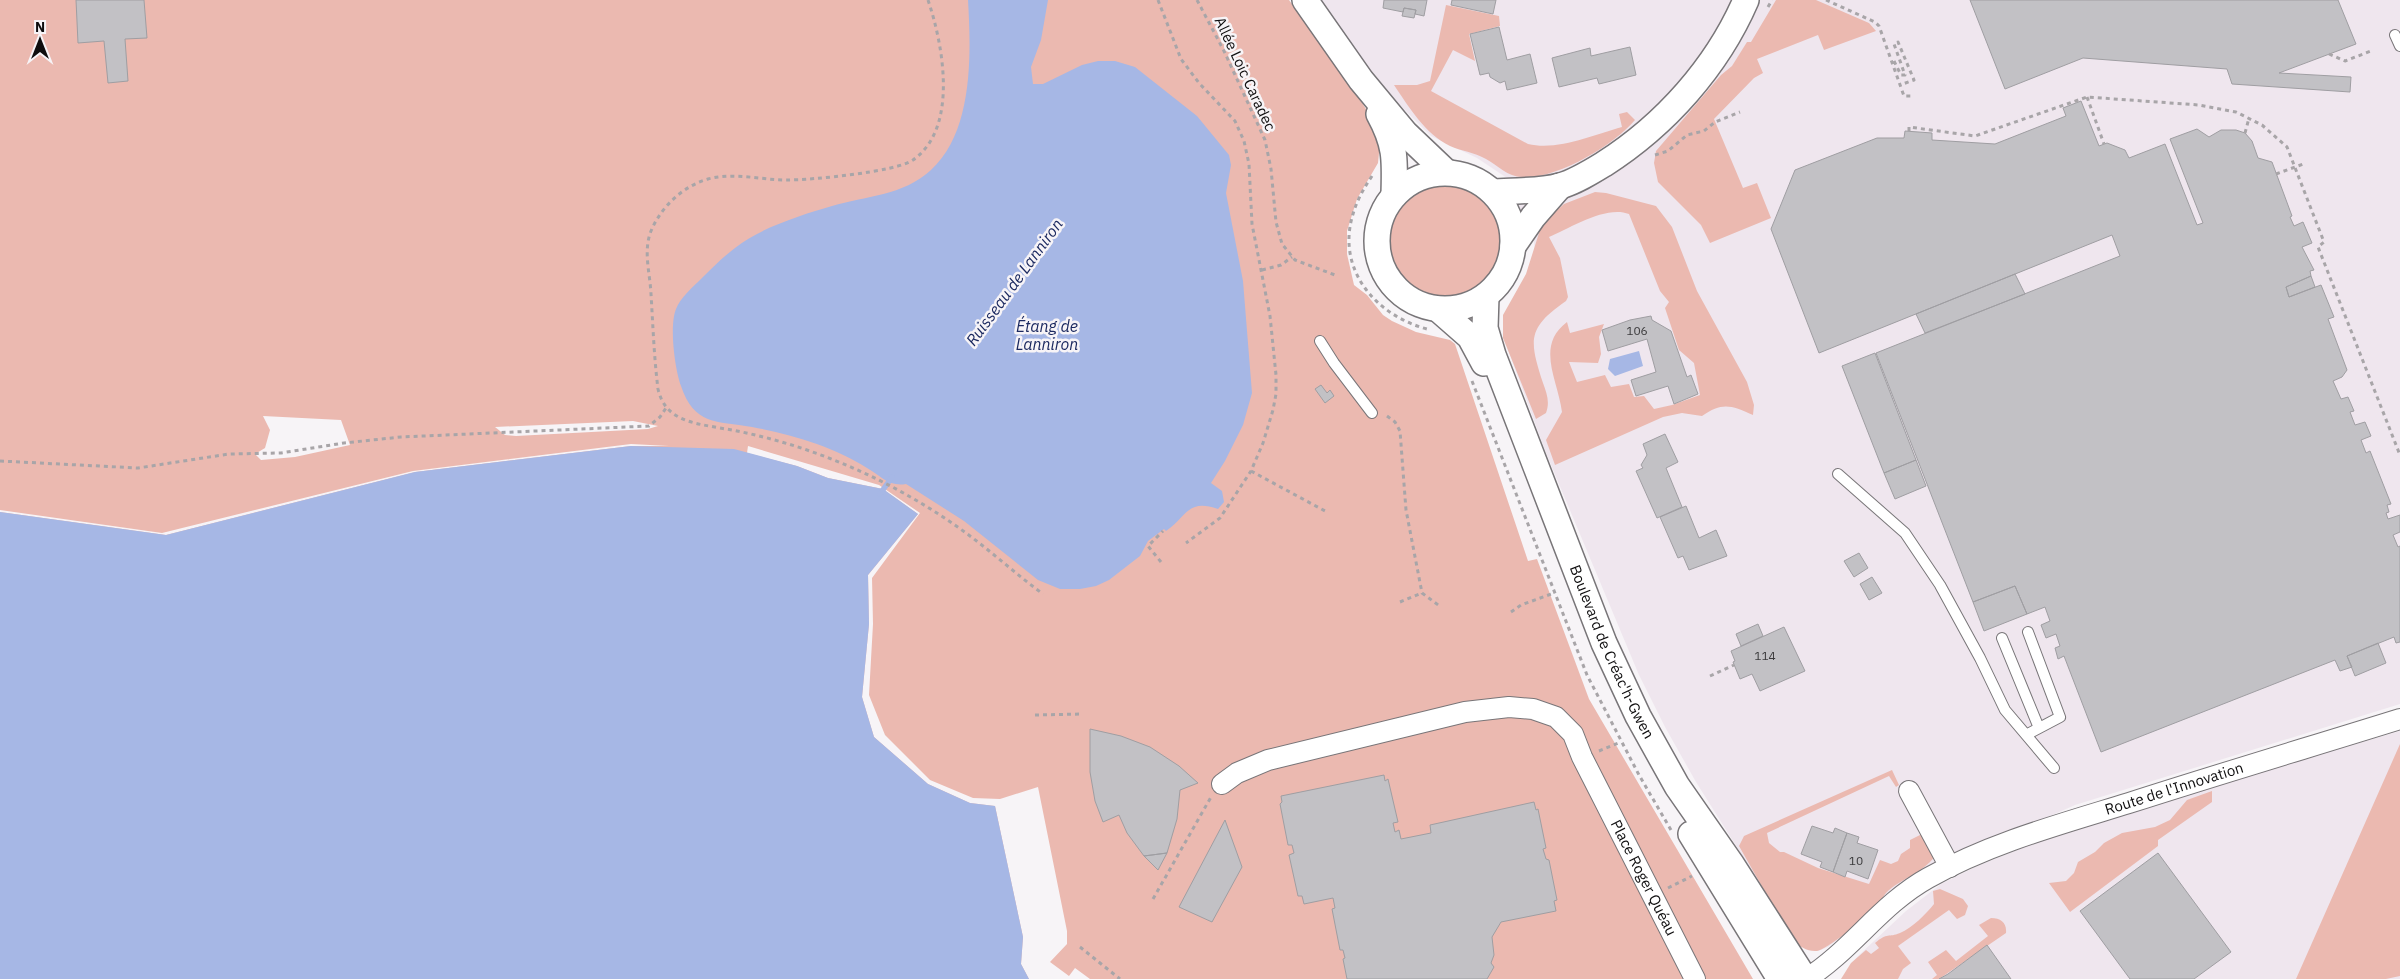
<svg xmlns="http://www.w3.org/2000/svg" width="2400" height="979" viewBox="0 0 2400 979" font-family="'IBM Plex Sans',sans-serif">
	<style>
		.built { fill: #efe6ee }
		.green { fill: #ebb9b0; fill-rule: evenodd }
		.water { fill: #a6b7e5 }
		.lines { fill: none; stroke-linecap: round; stroke-linejoin: round }
		.stream { stroke: #a6b7e5; stroke-width: 5.5 }
		.building { fill: #c2c1c5; stroke: #9f9ea2 }
		.service-casing { stroke: #787578; stroke-width: 12 }
		.minor-casing { stroke: #787578; stroke-width: 22 }
		.tertiary-casing { stroke: #787578; stroke-width: 28 }
		.path { stroke: #a8a5a8; stroke-width: 3; stroke-dasharray: 4 4; stroke-linecap: butt }
		.service { stroke: #fff; stroke-width: 10 }
		.minor { stroke: #fff; stroke-width: 20 }
		.tertiary { stroke: #fff; stroke-width: 25 }
		.labels { text-anchor: middle; stroke-width: 5; stroke-linejoin: round; paint-order: stroke }
		.number-label { font-size: 12px; fill: #3b3a3c }
		.street-label { font-size: 15px; fill: #0e0d0e; stroke: #f7f4f7 }
		.water-label { font-size: 16px; font-style: italic; fill: #1b2960; stroke: #f7f4f7 }
	</style>
	<rect width="100%" height="100%" fill="#f7f4f7"/>
	<!-- built -->
	<path class="built" d="M 1294,0 L 2400,0 L 2400,704 L 2075,805 L 1998,839 L 1886,902 L 1828,947 L 1818,951 L 1799,946 L 1696,782 L 1665,727 L 1639,675 L 1546,453 L 1507,347 L 1504,331 L 1535,256 L 1534,240 L 1507,178 L 1477,158 L 1431,136 Z
		M 2400,731 L 2400,979 L 1842,979 L 1848,968 L 1857,957 L 1906,911 L 1941,884 L 1975,867 L 2037,842 L 2304,759 Z"/>
	<!-- green -->
	<path class="green" d="M 0,0 L 1289,0 L 1354,90 L 1381,133 L 1378,163 L 1357,199 L 1347,231 L 1347,254 L 1354,285 L 1367,295 L 1383,315 L 1392,321 L 1416,332 L 1450,340 L 1455,344 L 1528,561 L 1537,559 L 1589,699 L 1753,979 L 1090,979 L 1075,968 L 1069,976 L 1050,962 L 1067,944 L 1067,931 L 1038,787 L 1000,799 L 973,798 L 930,780 L 885,735 L 869,695 L 873,624 L 872,578 L 920,513 L 879,485 L 748,446 L 747,453 L 797,466 L 828,478 L 883,489 L 918,514 L 868,575 L 869,624 L 862,697 L 874,737 L 928,784 L 970,803 L 995,806 L 1023,937 L 1021,964 L 1029,979 L 0,979 L 0,512 L 166,535 L 415,472 L 631,446 L 669,446 L 631,444 L 413,471 L 162,533 L 0,510 ZM 263,416 L 341,420 L 350,445 L 295,457 L 261,460 L 255,454 L 265,448 L 270,430 ZM 633,421 L 658,426 L 648,429 L 516,436 L 505,435 L 495,427 Z
		M 1776,0 L 1816,0 L 1869,23 L 1876,31 L 1824,50 L 1818,35 L 1757,59 L 1763,73 L 1754,78 L 1714,119 L 1743,188 L 1757,183 L 1771,218 L 1710,243 L 1701,225 L 1658,182 L 1654,163 L 1656,151 L 1721,75 L 1732,66 L 1747,42 L 1751,42 Z
		M 1446,5 L 1499,16 L 1500,26 L 1469,34 L 1475,61 L 1453,50 L 1431,91 L 1528,144 C 1558,151 1593,135 1622,127 L 1619,114 L 1627,112 L 1635,120 C 1614,145 1556,180 1522,177 C 1508,177 1497,165 1486,159 C 1474,152 1461,151 1450,146 C 1425,134 1409,107 1394,85 L 1417,85 L 1430,81 Z
		M1387 240a57 57 0 1 1 114 0a57 57 0 1 1-114 0Z
		M 1595,192 L 1606,193 L 1656,206 L 1672,227 L 1697,291 L 1747,382 L 1754,405 L 1753,415 C 1731,405 1722,402 1702,416 L 1682,413 L 1663,417 L 1555,465 L 1546,440 L 1562,412 C 1558,380 1535,346 1567,322 L 1570,333 L 1604,324 L 1599,337 L 1601,354 L 1598,363 L 1569,362 L 1577,382 L 1605,375 L 1611,387 L 1629,384 L 1634,397 L 1644,396 L 1654,409 L 1672,405 L 1700,395 L 1694,363 L 1679,350 L 1665,308 L 1669,302 L 1660,291 L 1629,214 C 1606,205 1570,228 1549,237 L 1560,258 L 1568,297 L 1566,301 C 1527,328 1529,340 1543,383 C 1547,394 1550,402 1546,413 L 1536,419 L 1503,338 L 1503,315 L 1526,274 L 1539,233 L 1544,222 L 1564,204 Z
		M 2400,744 L 2400,976 L 2386,979 L 2296,979 Z
		M 1892,770 L 1899,785 L 1896,787 L 1889,776 L 1767,833 L 1769,843 L 1780,852 L 1784,852 L 1818,868 L 1869,884 L 1880,860 L 1891,864 L 1898,861 L 1901,854 L 1910,848 L 1910,840 L 1922,834 L 1935,856 C 1922,874 1901,878 1886,893 C 1882,897 1881,905 1876,909 C 1870,916 1824,951 1817,951 C 1808,952 1799,946 1793,941 L 1739,846 L 1744,836 Z
		M 2212,791 L 2212,802 L 2158,840 L 2158,846 L 2070,912 L 2049,883 L 2066,881 L 2074,873 L 2078,862 L 2095,852 L 2104,843 L 2122,833 L 2155,827 L 2170,820 L 2187,800 Z
		M 1940,889 L 1963,899 L 1968,906 L 1965,915 L 1957,919 L 1949,910 L 1898,946 L 1911,963 L 1903,969 L 1898,979 L 1841,979 L 1851,963 L 1866,950 L 1871,954 L 1879,948 L 1875,943 C 1888,932 1888,938 1900,933 C 1912,928 1926,914 1934,904 L 1933,891 Z
		M 1991,918 C 2001,918 2007,923 2006,933 L 1939,979 L 1932,979 L 1937,975 L 1928,962 L 1946,950 L 1956,961 L 1988,936 L 1979,925 Z"/>
	<!-- water -->
	<path class="water" d="M 968,0 L 1048,0 L 1041,40 L 1031,67 L 1033,84 L 1043,84 L 1082,65 L 1098,61 L 1115,61 L 1135,67 L 1197,116 L 1229,155 L 1231,165 L 1226,193 L 1243,281 L 1252,393 L 1243,425 L 1225,461 L 1211,483 L 1222,491 L 1224,502 L 1218,509 C 1187,498 1187,517 1166,531 L 1164,529 L 1148,541 L 1140,556 L 1109,580 L 1096,586 L 1080,589 L 1060,589 L 1038,580 L 964,521 L 906,484 C 889,487 881,476 867,468 C 835,447 790,434 752,427 C 716,421 694,425 681,386 C 675,370 669,326 676,309 C 680,298 693,287 702,278 C 712,268 723,257 735,248 C 760,228 801,215 832,206 C 865,196 903,196 931,170 C 974,131 971,52 968,0 Z
		M 1639,351 L 1643,366 L 1615,376 L 1608,369 L 1610,359 Z
		M 631,446 L 734,449 L 797,466 L 828,478 L 883,489 L 918,514 L 868,575 L 869,624 L 862,697 L 874,737 L 928,784 L 970,803 L 995,806 L 1023,937 L 1021,964 L 1029,979 L 0,979 L 0,512 L 166,535 L 415,472 Z"/>
	<g class="lines">
		<!-- stream -->
		<path class="stream" d="M 880,494 L 892,477"/>
	</g>
	<!-- building -->
	<path class="building" d="M 76,0 L 144,0 L 147,38 L 125,39 L 128,81 L 108,83 L 104,41 L 78,43 Z
		M 1384,0 L 1427,0 L 1424,16 L 1415,14 L 1416,10 L 1404,8 L 1403,12 L 1383,8 Z
		M 1452,0 L 1496,0 L 1493,14 L 1451,5 Z
		M 1970,0 L 2338,0 L 2356,44 L 2279,73 L 2351,77 L 2350,92 L 2232,84 L 2227,69 L 2083,58 L 2005,89 Z
		M 1404,8 L 1416,10 L 1414,18 L 1402,16 Z
		M 1499,27 L 1507,60 L 1530,54 L 1537,83 L 1507,90 L 1505,81 L 1500,83 L 1490,77 L 1489,73 L 1480,75 L 1470,34 Z
		M 1630,47 L 1636,75 L 1599,84 L 1597,78 L 1559,87 L 1552,58 L 1590,48 L 1591,56 Z
		M 2081,101 L 2099,146 L 2107,143 L 2125,150 L 2129,158 L 2165,144 L 2197,225 L 2203,223 L 2170,139 L 2197,129 L 2209,137 L 2221,130 L 2236,130 L 2245,133 L 2252,141 L 2258,158 L 2272,162 L 2292,216 L 2290,217 L 2294,226 L 2303,222 L 2312,243 L 2302,247 L 2314,270 L 2310,271 L 2311,276 L 2286,287 L 2289,297 L 2321,285 L 2334,317 L 2328,319 L 2347,370 L 2342,377 L 2333,381 L 2341,399 L 2348,397 L 2354,411 L 2350,412 L 2355,425 L 2365,422 L 2371,436 L 2361,440 L 2366,453 L 2370,451 L 2391,504 L 2387,505 L 2389,512 L 2386,513 L 2388,519 L 2400,515 L 2400,532 L 2393,535 L 2398,547 L 2400,546 L 2400,642 L 2396,643 L 2394,637 L 2347,656 L 2352,667 L 2340,671 L 2335,660 L 2101,752 L 2064,656 L 2058,659 L 2055,648 L 2060,646 L 2056,634 L 2046,638 L 2041,625 L 2050,621 L 2045,607 L 2027,614 L 2015,586 L 1973,602 L 1876,353 L 2120,256 L 2112,235 L 1819,353 L 1771,229 L 1795,170 L 1877,138 L 1904,138 L 1905,131 L 1932,133 L 1932,140 L 1995,144 L 2066,116 L 2063,108 Z
		M 2015,274 L 2025,294 L 1925,333 L 1916,314 Z
		M 2311,276 L 2315,287 L 2289,297 L 2286,287 Z
		M 1651,316 L 1652,320 L 1671,331 L 1687,377 L 1691,375 L 1698,394 L 1674,404 L 1668,386 L 1636,396 L 1631,380 L 1656,372 L 1647,339 L 1608,351 L 1602,330 L 1630,320 Z
		M 1875,353 L 1916,460 L 1884,473 L 1842,366 Z
		M 1321,385 L 1327,393 L 1330,390 L 1334,396 L 1325,403 L 1315,389 Z
		M 1665,434 L 1678,462 L 1666,468 L 1682,507 L 1657,518 L 1636,471 L 1643,468 L 1641,465 L 1647,455 L 1643,444 Z
		M 1916,460 L 1926,486 L 1895,499 L 1884,473 Z
		M 1686,506 L 1699,538 L 1716,530 L 1727,556 L 1689,570 L 1683,556 L 1678,558 L 1660,517 Z
		M 1859,553 L 1868,568 L 1854,577 L 1844,561 Z
		M 1872,577 L 1882,593 L 1869,600 L 1860,584 Z
		M 2015,586 L 2027,614 L 1984,631 L 1973,602 Z
		M 1758,624 L 1763,636 L 1741,646 L 1736,634 Z
		M 1784,627 L 1805,671 L 1760,691 L 1752,674 L 1740,679 L 1733,662 L 1735,661 L 1731,651 Z
		M 2378,643 L 2386,663 L 2355,676 L 2347,656 Z
		M 1090,729 L 1121,736 L 1150,747 L 1179,766 L 1198,783 L 1180,790 L 1177,819 L 1167,853 L 1144,856 L 1127,833 L 1119,815 L 1103,822 L 1095,801 L 1090,772 Z
		M 1384,775 L 1385,781 L 1388,779 L 1398,822 L 1393,823 L 1395,832 L 1399,830 L 1401,839 L 1431,833 L 1430,825 L 1534,802 L 1536,810 L 1538,809 L 1546,848 L 1543,849 L 1546,859 L 1549,860 L 1557,900 L 1554,901 L 1556,911 L 1501,922 L 1492,937 L 1494,955 L 1491,963 L 1494,967 L 1487,979 L 1347,979 L 1343,959 L 1345,958 L 1343,950 L 1340,950 L 1332,909 L 1335,908 L 1333,898 L 1304,904 L 1302,896 L 1298,896 L 1289,855 L 1294,853 L 1292,845 L 1288,845 L 1280,804 L 1282,802 L 1281,796 Z
		M 1225,820 L 1242,867 L 1212,922 L 1179,907 Z
		M 1812,826 L 1833,833 L 1835,828 L 1847,833 L 1833,872 L 1820,867 L 1822,862 L 1801,854 Z
		M 1847,833 L 1859,837 L 1857,843 L 1878,850 L 1868,879 L 1847,871 L 1845,877 L 1833,872 Z
		M 1167,853 L 1158,870 L 1144,856 Z
		M 2158,853 L 2231,952 L 2194,979 L 2130,979 L 2080,911 Z
		M 1987,945 L 2011,979 L 1939,979 L 1948,974 Z"/>
	<g class="lines">
		<!-- service casing -->
		<g class="service-casing">
			<path id="service" d="M 2395,35 L 2400,46
				M 1320,341 L 1334,363 L 1372,413
				M 1838,474 L 1905,533 L 1940,585 L 1980,658 L 2005,710 L 2054,768
				M 2002,638 L 2039,728
				M 2026,735 L 2060,717 L 2028,632"/>
		</g>
		<!-- minor casing -->
		<g class="minor-casing">
			<g id="minor">
				<path id="s1" d="M 1222,784 L 1237,773 L 1268,760 L 1465,712 L 1509,707 L 1533,709 L 1556,717 L 1573,734 L 1582,757 L 1695,979"/>
				<path d="M 1909,791 L 1950,867"/>
				<path id="s2" d="M 1806,979 C 1851,951 1881,904 1928,878 C 1990,843 2061,824 2129,803 C 2219,774 2310,747 2400,719"/>
			</g>
		</g>
		<!-- tertiary casing -->
		<g class="tertiary-casing">
			<g id="tertiary">
				<path d="M 1305,0 L 1361,80 L 1405,133 L 1446,172"/>
				<path d="M 1379,114 C 1396,145 1395,160 1394,194"/>
				<circle cx="1445" cy="241" r="68"/>
				<path d="M 1496,192 C 1516,190 1540,192 1560,186 C 1575,182 1591,172 1604,164 C 1665,125 1717,67 1746,0"/>
				<path d="M 1513,246 L 1533,217 L 1560,186"/>
				<path id="s3" d="M 1486,296 L 1485,328 L 1493,355 L 1604,643 L 1638,716 L 1677,786 L 1732,865 L 1805,979"/>
				<path d="M 1438,309 L 1470,337 L 1484,363"/>
				<path d="M 1691,834 L 1780,979"/>
			</g>
		</g>
		<!-- path -->
		<path class="path" d="M 928,0 C 943,44 959,128 913,160 C 896,172 811,180 787,180 C 760,180 735,172 708,179 C 683,186 661,207 651,231 C 643,251 650,273 651,294 C 653,326 654,357 658,389 C 665,420 692,423 720,428 C 807,442 895,481 966,533 C 992,552 1017,575 1043,594
			M 1158,0 L 1181,59 L 1199,83 L 1235,121 L 1244,141 L 1249,164 L 1252,224 L 1270,316 L 1276,375 L 1276,394 L 1273,410 L 1263,443 L 1251,471 L 1220,518 L 1186,543
			M 1197,0 L 1224,51 L 1265,140 L 1271,169 L 1276,222 L 1282,244 L 1295,260 L 1335,275
			M 1826,0 L 1875,22 L 1879,26 L 1904,96 L 1911,96
			M 1768,7 L 1772,0
			M 2329,54 L 2345,61 L 2371,51
			M 1894,61 L 1901,75 L 1905,75 L 1894,44 L 1898,42 L 1914,80 L 1900,85
			M 2087,97 L 2104,144
			M 1909,131 L 1909,127 L 1975,136 L 2087,97 L 2199,105 L 2236,112 L 2262,125 L 2287,147 L 2324,242 L 2318,247 L 2400,455
			M 2245,133 L 2249,118
			M 1655,155 L 1668,151 L 1687,135 L 1704,131 L 1715,122 L 1740,112
			M 2276,174 L 2306,163
			M 1372,176 C 1364,188 1357,200 1353,214 C 1336,269 1375,315 1427,329
			M 1262,270 L 1281,265 L 1292,257
			M 1472,381 L 1587,675 L 1639,775 L 1671,830
			M 1387,416 L 1395,422 L 1400,431 L 1406,510 L 1422,593 L 1441,607
			M 0,461 L 138,468 L 229,454 L 281,453 L 344,443 L 401,437 L 649,426 L 660,417 L 666,408
			M 1251,471 L 1325,511
			M 1161,562 L 1148,546 L 1163,531
			M 1400,602 L 1422,593
			M 1511,612 L 1521,605 L 1554,593
			M 1710,676 L 1734,665
			M 1035,715 L 1083,714
			M 1599,751 L 1621,742
			M 1668,888 L 1692,876
			M 1153,899 L 1211,797
			M 1080,947 L 1120,979"/>
		<!-- service -->
		<use href="#service" class="service"/>
		<!-- minor -->
		<use href="#minor" class="minor"/>
		<!-- tertiary -->
		<use href="#tertiary" class="tertiary"/>
	</g>
	<g class="labels">
		<!-- number labels -->
		<g class="number-label">
			<text x="1637" y="335">106</text>
			<text x="1765" y="660">114</text>
			<text x="1856" y="865">10</text>
		</g>
		<!-- street labels -->
		<g class="street-label">
			<text transform="translate(1245 74) rotate(65)" y="5">Allée Loic Caradec</text>
			<text dy="5" stroke="none"><textPath href="#s3" startOffset="380">Boulevard de Créac'h-Gwen</textPath></text>
			<text dy="5" stroke="none"><textPath href="#s2" startOffset="421">Route de l'Innovation</textPath></text>
			<text dy="5" stroke="none"><textPath href="#s1" startOffset="532">Place Roger Quéau</textPath></text>
		</g>
		<!-- water labels -->
		<g class="water-label">
			<text transform="translate(1014 282) rotate(-54)" y="6">Ruisseau de Lanniron</text>
			<text x="1047" y="332">Étang de<tspan x="1047" dy="18">Lanniron</tspan></text>
		</g>
	</g>
	<!-- north arrow -->
	<g transform="translate(40 40)" stroke="#f7f4f7" stroke-width="4" paint-order="stroke">
	<path d="M0-4L9 19L0 12L-9 19Z" fill="#0e0d0e"/>
	<text y="-8" font-size="14" font-weight="bold" text-anchor="middle" fill="#0e0d0e">N</text>
	</g>
</svg>
